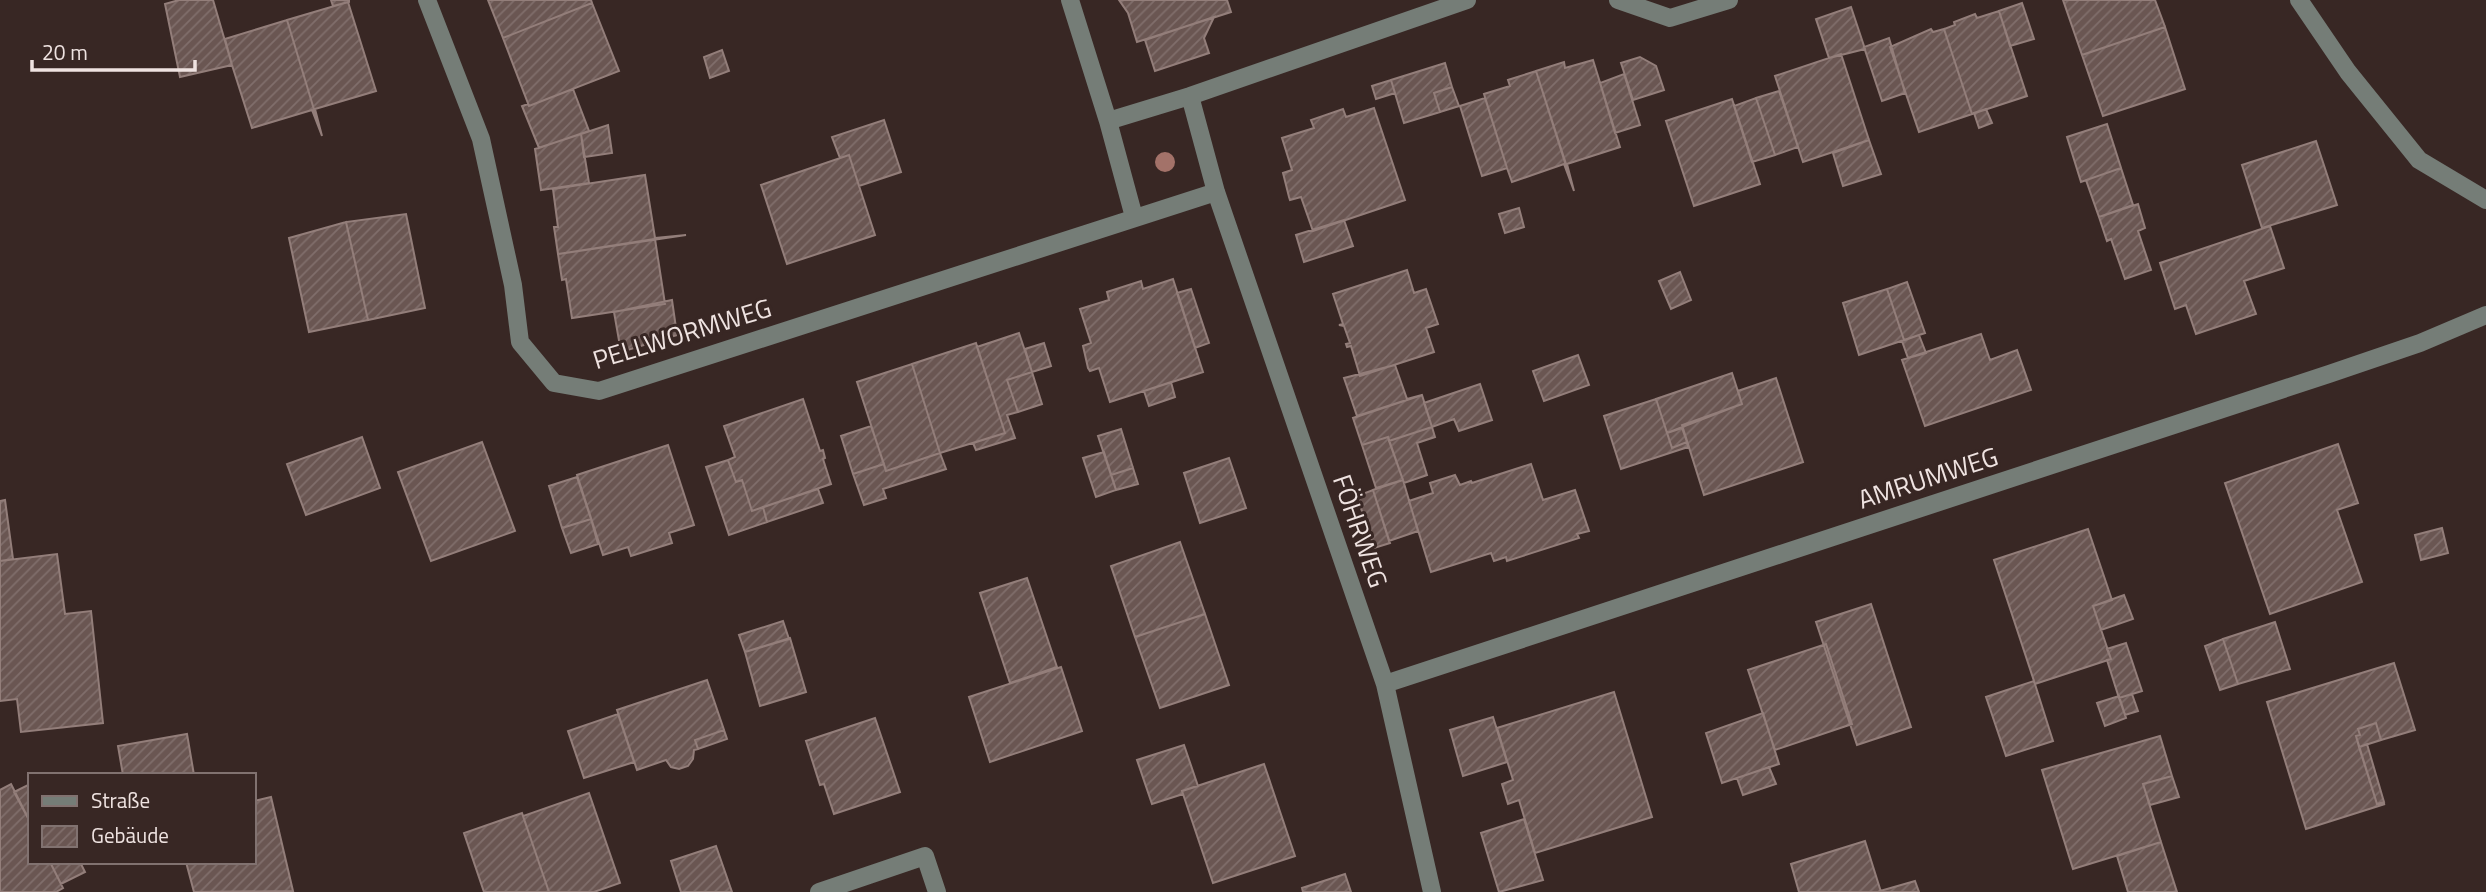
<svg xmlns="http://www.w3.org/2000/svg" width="2486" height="892" viewBox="0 0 2486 892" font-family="'Titillium Web',sans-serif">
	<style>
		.building { fill: url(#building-hatch); stroke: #937e7a; stroke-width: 2 }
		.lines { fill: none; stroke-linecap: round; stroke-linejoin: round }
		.minor { stroke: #757d77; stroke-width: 18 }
		.tree { fill: #a37269 }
		.labels { text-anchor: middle; stroke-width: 6; stroke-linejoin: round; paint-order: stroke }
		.street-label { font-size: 26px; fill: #efe3e1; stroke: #382724 }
	</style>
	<defs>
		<pattern id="building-hatch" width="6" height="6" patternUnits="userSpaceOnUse" patternTransform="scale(1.75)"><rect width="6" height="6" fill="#6a5652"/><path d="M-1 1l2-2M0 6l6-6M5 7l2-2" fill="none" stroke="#806e6b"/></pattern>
	</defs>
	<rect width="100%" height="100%" fill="#382724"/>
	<!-- building -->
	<path class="building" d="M 179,0 L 213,0 L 232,65 L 180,77 L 165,4 Z
		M 331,0 L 349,0 L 349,2 L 333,6 Z
		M 488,0 L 591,0 L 592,3 L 503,38 Z
		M 1119,0 L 1227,0 L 1231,12 L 1137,42 L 1128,13 Z
		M 2063,0 L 2155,0 L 2165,27 L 2082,55 Z
		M 348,2 L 376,91 L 315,109 L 322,136 L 287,20 Z
		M 592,3 L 619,71 L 529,106 L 503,38 Z
		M 2022,3 L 2034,39 L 2010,46 L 1999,11 Z
		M 1851,7 L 1865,49 L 1829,58 L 1816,19 Z
		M 1999,11 L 2027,96 L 1972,114 L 1944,29 L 1955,25 L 1954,22 L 1975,14 L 1977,18 Z
		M 1214,17 L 1204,38 L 1209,53 L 1155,71 L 1145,40 Z
		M 287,20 L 322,136 L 312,110 L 252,128 L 232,65 L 225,39 Z
		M 2165,27 L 2185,89 L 2103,116 L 2082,55 Z
		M 1931,29 L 1933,32 L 1944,29 L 1972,114 L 1919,132 L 1890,47 Z
		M 1889,38 L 1905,93 L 1882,101 L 1864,47 Z
		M 722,50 L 729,71 L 710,78 L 704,57 Z
		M 1841,54 L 1869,140 L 1803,162 L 1775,76 Z
		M 1640,57 L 1656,66 L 1664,90 L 1633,100 L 1621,63 Z
		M 1593,60 L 1620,147 L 1567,164 L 1574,191 L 1536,71 L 1564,62 L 1565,68 Z
		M 1445,63 L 1452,87 L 1434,93 L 1440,112 L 1404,123 L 1391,80 Z
		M 1536,71 L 1566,164 L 1574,191 L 1564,164 L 1512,182 L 1507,168 L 1484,94 L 1510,86 L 1508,80 Z
		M 1624,74 L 1640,125 L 1615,133 L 1600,83 Z
		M 1391,80 L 1395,93 L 1376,99 L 1372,86 Z
		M 1452,87 L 1459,106 L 1440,112 L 1434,93 Z
		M 573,89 L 589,131 L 539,148 L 522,106 L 528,104 L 529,106 Z
		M 1779,91 L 1798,147 L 1775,155 L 1756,98 Z
		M 1485,98 L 1507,168 L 1482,176 L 1460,106 Z
		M 1756,98 L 1775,155 L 1752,162 L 1734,106 Z
		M 1732,99 L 1760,184 L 1694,206 L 1666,121 Z
		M 1374,108 L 1405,200 L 1313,231 L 1301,197 L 1290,200 L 1289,197 L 1283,173 L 1292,170 L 1282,138 L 1314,128 L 1311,120 L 1343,109 L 1346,117 Z
		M 1986,109 L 1992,123 L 1979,128 L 1974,113 Z
		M 884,120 L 901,172 L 859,186 L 849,155 L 840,158 L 832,137 Z
		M 2107,124 L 2121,168 L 2081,182 L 2067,137 Z
		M 608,125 L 612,153 L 584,157 L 581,134 Z
		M 581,134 L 589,183 L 541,190 L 535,149 Z
		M 1869,140 L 1881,174 L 1843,186 L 1833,153 Z
		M 2316,141 L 2337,205 L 2262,228 L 2242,165 Z
		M 849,155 L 875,235 L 787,264 L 761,185 Z
		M 2121,168 L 2133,205 L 2099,217 L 2086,180 Z
		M 645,175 L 655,238 L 686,235 L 558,254 L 554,227 L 558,227 L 553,189 Z
		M 2138,204 L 2145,228 L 2138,231 L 2151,270 L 2125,279 L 2111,239 L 2107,241 L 2099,217 Z
		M 1519,208 L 1524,227 L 1505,233 L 1499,214 Z
		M 406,214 L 425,308 L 368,320 L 346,222 Z
		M 1344,220 L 1353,246 L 1304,262 L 1296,235 Z
		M 346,222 L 368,320 L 309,332 L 289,238 Z
		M 2270,226 L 2284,268 L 2244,281 L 2256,314 L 2196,334 L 2186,305 L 2175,309 L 2160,263 Z
		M 655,239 L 665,304 L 572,318 L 566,279 L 562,280 L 558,254 Z
		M 1407,270 L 1414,293 L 1426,289 L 1438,324 L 1426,328 L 1434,352 L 1360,376 L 1351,346 L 1347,347 L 1346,344 L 1350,343 L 1344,326 L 1339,325 L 1343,324 L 1333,294 Z
		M 1680,272 L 1691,300 L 1671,309 L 1659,281 Z
		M 1173,279 L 1203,372 L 1110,402 L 1099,368 L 1090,371 L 1088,368 L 1083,346 L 1091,343 L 1080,309 L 1109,300 L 1107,292 L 1141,281 L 1143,289 Z
		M 1907,282 L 1925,333 L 1904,340 L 1887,289 Z
		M 1191,289 L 1209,343 L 1195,348 L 1177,293 Z
		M 1887,289 L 1904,340 L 1859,355 L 1843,303 Z
		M 672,300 L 677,335 L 621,352 L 614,312 Z
		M 1019,333 L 1032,372 L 1007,380 L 1018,412 L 1007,415 L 1015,438 L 976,450 L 973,443 L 1005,433 L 977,347 Z
		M 1981,334 L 1990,360 L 2017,350 L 2031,390 L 1925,426 L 1902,360 Z
		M 1919,335 L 1926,353 L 1908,358 L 1902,341 Z
		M 976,343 L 1005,433 L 940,453 L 912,364 Z
		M 1044,343 L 1051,366 L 1032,372 L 1025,349 Z
		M 1578,355 L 1589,385 L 1544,401 L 1533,371 Z
		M 912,364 L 940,453 L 886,471 L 857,382 Z
		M 1395,365 L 1407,399 L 1422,395 L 1357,416 L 1344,378 Z
		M 1032,372 L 1042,404 L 1018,412 L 1007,380 Z
		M 1732,373 L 1742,404 L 1667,433 L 1656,399 Z
		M 1776,378 L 1803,462 L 1704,495 L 1682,425 L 1742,404 L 1738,391 Z
		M 1171,382 L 1175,397 L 1149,406 L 1144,391 Z
		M 1480,384 L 1492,420 L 1459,431 L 1454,419 L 1432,427 L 1424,403 Z
		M 1422,395 L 1432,427 L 1389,441 L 1388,437 L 1362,445 L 1353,418 Z
		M 803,399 L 820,451 L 823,450 L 825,458 L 823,459 L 831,484 L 752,511 L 742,480 L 736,482 L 728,460 L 735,457 L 724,426 Z
		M 1656,399 L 1672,448 L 1687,442 L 1688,447 L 1621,469 L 1604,416 Z
		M 871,426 L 884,464 L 853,474 L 841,436 Z
		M 1432,427 L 1435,437 L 1417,443 L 1427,475 L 1404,483 L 1389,441 Z
		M 1682,428 L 1687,442 L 1672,448 L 1667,433 Z
		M 1121,429 L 1133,468 L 1111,475 L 1098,436 Z
		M 362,437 L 380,488 L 306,515 L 287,464 Z
		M 1388,437 L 1403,480 L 1376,488 L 1362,445 Z
		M 482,442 L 515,531 L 431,561 L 398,472 Z
		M 2338,444 L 2358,503 L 2337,510 L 2362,582 L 2270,614 L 2225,483 Z
		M 668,445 L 694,525 L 669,533 L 672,543 L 631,556 L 628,547 L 603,555 L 577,475 Z
		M 1104,452 L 1116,490 L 1096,497 L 1083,458 Z
		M 940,453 L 946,469 L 883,489 L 886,498 L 864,505 L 853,474 L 884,464 L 886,471 Z
		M 1229,458 L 1246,508 L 1200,523 L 1184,473 Z
		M 728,460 L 736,482 L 742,480 L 752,511 L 763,507 L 767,522 L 729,535 L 706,467 Z
		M 1531,464 L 1543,500 L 1575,490 L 1589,531 L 1577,534 L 1579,538 L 1507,561 L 1506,557 L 1494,561 L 1491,553 L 1431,572 L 1409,501 L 1433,493 L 1430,483 L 1455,475 L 1460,485 L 1471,481 L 1472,483 Z
		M 1133,468 L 1138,484 L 1116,490 L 1111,475 Z
		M 577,477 L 591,519 L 562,528 L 549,486 Z
		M 1403,480 L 1418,531 L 1389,541 L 1373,490 Z
		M 818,489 L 823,503 L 767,522 L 763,507 Z
		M 1373,490 L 1390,543 L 1374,548 L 1357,496 Z
		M 5,500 L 13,559 L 0,561 L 0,501 Z
		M 591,519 L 598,544 L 571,553 L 562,528 Z
		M 2442,528 L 2448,553 L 2421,560 L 2415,535 Z
		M 2088,529 L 2112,600 L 2093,606 L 2111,659 L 2035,684 L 1994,560 Z
		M 1180,542 L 1205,614 L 1135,637 L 1111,566 Z
		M 57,554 L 65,614 L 91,611 L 103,723 L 21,732 L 17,699 L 0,701 L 0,561 Z
		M 1027,578 L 1057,667 L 1010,683 L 980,593 Z
		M 2124,595 L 2133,619 L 2101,630 L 2093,606 Z
		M 1871,604 L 1911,727 L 1857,745 L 1816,622 Z
		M 1205,614 L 1229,685 L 1160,708 L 1135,637 Z
		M 783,621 L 789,639 L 745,652 L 739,635 Z
		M 2275,622 L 2290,669 L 2238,684 L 2223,639 Z
		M 790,638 L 806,692 L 760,706 L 745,652 Z
		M 2223,639 L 2238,684 L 2220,690 L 2205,646 Z
		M 2126,643 L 2142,691 L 2119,698 L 2107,660 L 2111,659 L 2107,649 Z
		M 1826,644 L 1852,724 L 1775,750 L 1748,670 Z
		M 2394,663 L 2415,730 L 2381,740 L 2376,723 L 2358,729 L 2360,735 L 2356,736 L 2377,804 L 2385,804 L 2306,829 L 2267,702 Z
		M 1061,667 L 1082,731 L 990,762 L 969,697 Z
		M 707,680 L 724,730 L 695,740 L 698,749 L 694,750 L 693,759 L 688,766 L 679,769 L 671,767 L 666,760 L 637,770 L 617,710 Z
		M 2034,681 L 2053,741 L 2006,756 L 1986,697 Z
		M 1614,692 L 1652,817 L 1535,853 L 1519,800 L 1508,804 L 1502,784 L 1513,780 L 1497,728 Z
		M 2132,694 L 2138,711 L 2125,715 L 2119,698 Z
		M 2119,696 L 2126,718 L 2105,726 L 2097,703 Z
		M 1763,713 L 1779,764 L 1722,783 L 1706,733 Z
		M 618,714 L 634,762 L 584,778 L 568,731 Z
		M 1493,717 L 1507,762 L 1463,776 L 1450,730 Z
		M 875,718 L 900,792 L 834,814 L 824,784 L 820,785 L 806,741 Z
		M 2376,723 L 2381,740 L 2359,747 L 2356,736 L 2360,735 L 2358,729 Z
		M 724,730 L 727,739 L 698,749 L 695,740 Z
		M 187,734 L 194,775 L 123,775 L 118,746 Z
		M 2160,736 L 2172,776 L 2143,784 L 2161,842 L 2073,869 L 2042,770 Z
		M 2367,744 L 2384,802 L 2377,804 L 2359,747 Z
		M 1184,745 L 1198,786 L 1182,791 L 1183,794 L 1152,804 L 1137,760 Z
		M 1264,764 L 1295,856 L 1213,883 L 1182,791 Z
		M 1769,767 L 1776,784 L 1743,795 L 1737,778 Z
		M 2172,776 L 2179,797 L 2150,805 L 2143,784 Z
		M 11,784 L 30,822 L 30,862 L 50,862 L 63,888 L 56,892 L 0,892 L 0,790 Z
		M 30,784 L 30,822 L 14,792 Z
		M 589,793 L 620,883 L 594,892 L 549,892 L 523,816 Z
		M 271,797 L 293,891 L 194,892 L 186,862 L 254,862 L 254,801 Z
		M 522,813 L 549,892 L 484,892 L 464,833 Z
		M 1524,819 L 1543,880 L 1499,892 L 1481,833 Z
		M 1865,841 L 1881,892 L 1799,892 L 1791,864 Z
		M 2161,842 L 2177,892 L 2128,892 L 2117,856 Z
		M 716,846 L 732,892 L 681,892 L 671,861 Z
		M 50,862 L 80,862 L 85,872 L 61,884 Z
		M 1345,874 L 1351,892 L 1303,892 L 1302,888 Z
		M 1915,881 L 1919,892 L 1881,892 L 1880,891 Z"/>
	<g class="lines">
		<!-- minor -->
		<path class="minor" d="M 427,0 L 481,139 L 513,285 L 520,342 L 554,383 L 599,391 L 1216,192
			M 1070,0 L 1108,121 L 1134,217
			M 1618,0 L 1670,18 L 1729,0
			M 2299,0 L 2348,72 L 2419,160 L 2486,200
			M 1190,96 L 1216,192 L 1385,684 L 1432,892
			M 1108,121 L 1190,96 L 1467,0
			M 1385,684 L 2329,374 L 2420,343 L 2486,315
			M 819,892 L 925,856 L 937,892"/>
	</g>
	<!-- trees -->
	<circle class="tree" cx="1165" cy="162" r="10"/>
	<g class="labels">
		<!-- street labels -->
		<g class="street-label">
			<text transform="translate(682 334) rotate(-17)" y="9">PELLWORMWEG</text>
			<text transform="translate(1928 478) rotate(-18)" y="9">AMRUMWEG</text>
			<text transform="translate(1360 531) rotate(71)" y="9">FÖHRWEG</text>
		</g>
	</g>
	<!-- legend -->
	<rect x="28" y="773" width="228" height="91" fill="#382724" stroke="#817270" stroke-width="2"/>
	<rect x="42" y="796" width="35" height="10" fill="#757d77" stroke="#817270" stroke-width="2"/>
	<text x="91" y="808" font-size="21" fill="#efe3e1">Straße</text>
	<rect x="42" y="826" width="35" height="21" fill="url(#building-hatch)" stroke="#817270" stroke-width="2"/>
	<text x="91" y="843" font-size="21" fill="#efe3e1">Gebäude</text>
	<!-- scale -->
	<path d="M32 60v10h163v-10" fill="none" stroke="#efe3e1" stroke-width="3.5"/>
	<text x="42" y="60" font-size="21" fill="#efe3e1" stroke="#382724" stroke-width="5" paint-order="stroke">20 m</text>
</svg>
